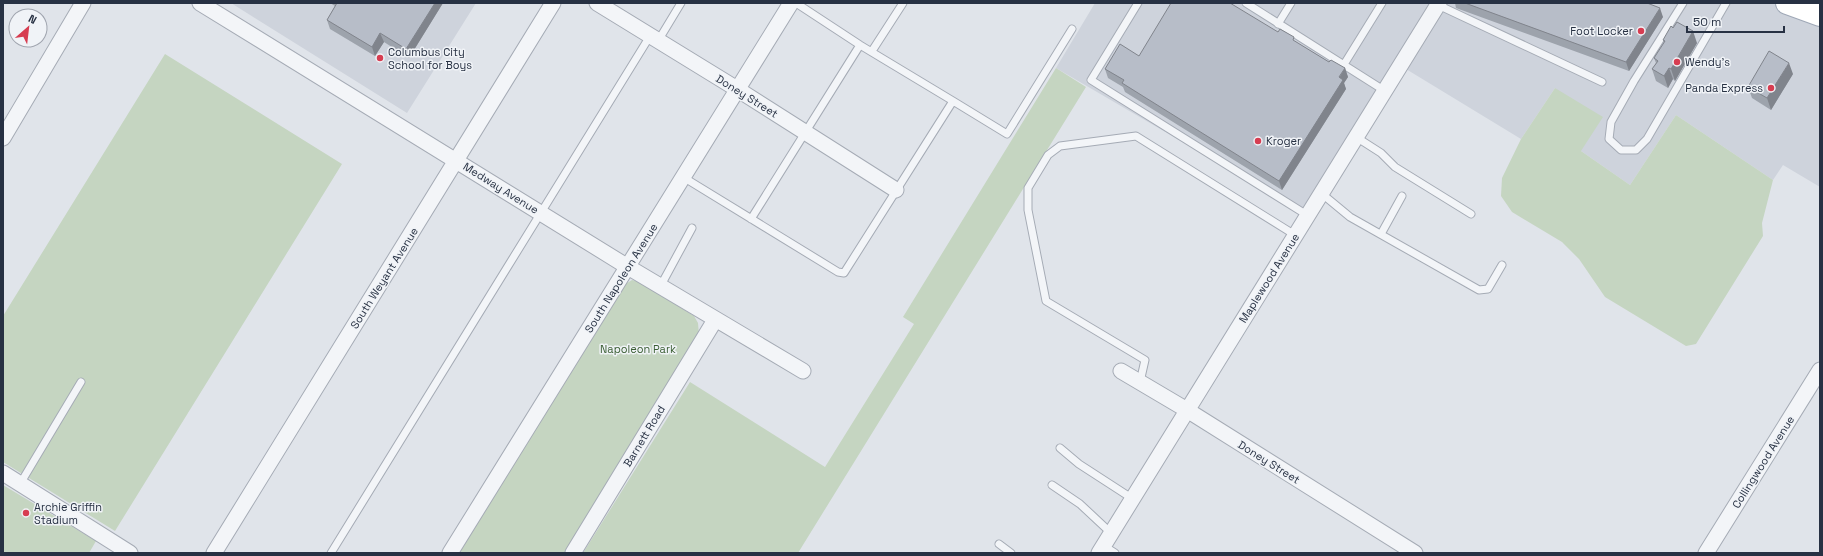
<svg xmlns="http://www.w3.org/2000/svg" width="1823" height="556" viewBox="0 0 1823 556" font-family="'Space Grotesk',sans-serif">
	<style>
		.built { fill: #ced3dc }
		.green { fill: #c5d5c1 }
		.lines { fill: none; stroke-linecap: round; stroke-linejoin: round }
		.service-casing { stroke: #a5abb5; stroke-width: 9 }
		.minor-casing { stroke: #a5abb5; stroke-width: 17 }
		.primary-casing { stroke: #9fa8b7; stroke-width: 24 }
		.service { stroke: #f3f5f8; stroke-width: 7 }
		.minor { stroke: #f3f5f8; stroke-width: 15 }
		.primary { stroke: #fff; stroke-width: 22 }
		.wall { fill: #9da3ac }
		.shaded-wall { fill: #80848c }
		.building { fill: #b7bdc8; stroke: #80848c }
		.poi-dot { fill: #d73d51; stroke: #f0f3f7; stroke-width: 1.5 }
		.labels { text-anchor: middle; stroke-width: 3; stroke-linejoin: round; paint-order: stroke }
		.poi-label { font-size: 11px; fill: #273143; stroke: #f0f3f7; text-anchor: start }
		.street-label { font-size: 11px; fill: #273143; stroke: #f0f3f7 }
		.park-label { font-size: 11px; fill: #3b5f34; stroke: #f0f3f7 }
	</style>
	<rect width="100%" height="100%" fill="#e0e4ea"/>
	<!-- built -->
	<path class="built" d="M 231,3 L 476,3 L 407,113 Z
		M 1095,3 L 1820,3 L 1820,187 L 1783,165 L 1773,180 L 1676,115 L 1630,185 L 1581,151 L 1555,88 L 1521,139 L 1401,66 L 1307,215 L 1056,68 Z"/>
	<!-- green -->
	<path class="green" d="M 165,54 L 342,164 L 115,531 L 3,462 L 3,316 Z
		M 1056,68 L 1086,87 L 798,553 L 583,553 L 690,382 L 825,467 L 914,324 L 903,317 Z
		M 1555,88 L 1603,117 L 1581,151 L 1630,185 L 1676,115 L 1773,180 L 1762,223 L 1763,236 L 1696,344 L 1686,346 L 1605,297 L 1579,259 L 1562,242 L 1512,212 L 1501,196 L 1502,178 L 1521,139 Z
		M 632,280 L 640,282 L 694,316 L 698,323 L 699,335 L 565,553 L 458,553 L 624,285 Z
		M 3,485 L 96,541 L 89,553 L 3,553 Z"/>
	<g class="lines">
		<!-- service casing -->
		<g class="service-casing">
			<path id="service" d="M 1138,3 L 1091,80 L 1307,215
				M 1246,3 L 1385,91
				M 1683,3 L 1634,81 L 1611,122 L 1609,139 L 1621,150 L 1636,150 L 1647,139 L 1726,3
				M 1438,5 L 1602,82
				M 1278,24 L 1291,3
				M 658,41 L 681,3
				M 872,51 L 903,3
				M 1343,66 L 1382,3
				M 953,101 L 1007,134 L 1072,29
				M 1356,137 L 1381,153 L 1395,167 L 1471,214
				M 683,177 L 838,272 L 844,273 L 953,101 L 860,45 L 796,3
				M 1321,193 L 1350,217 L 1479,290 L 1488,289 L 1502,265
				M 751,219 L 860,45
				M 1381,234 L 1402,196
				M 660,287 L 692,228
				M 1140,382 L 1145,360 L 1046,301 L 1028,210 L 1028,188 L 1048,155 L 1060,146 L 1136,136 L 1295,235
				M 1060,448 L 1079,464 L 1133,499
				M 20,484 L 81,382
				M 1052,485 L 1080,504 L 1111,533
				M 999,544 L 1011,553
				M 1104,546 L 1115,553
				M 331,553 L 650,36"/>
		</g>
		<!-- minor casing -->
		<g class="minor-casing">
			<path id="minor" d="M 200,3 L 628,267 L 803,371
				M 597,3 L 737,89 L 896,190
				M 3,138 L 83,3
				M 1121,371 L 1187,410 L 1415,553
				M 3,473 L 130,553
				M 214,553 L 553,3
				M 450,553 L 791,3
				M 573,553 L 715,320
				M 1099,553 L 1439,3
				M 1706,553 L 1820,370"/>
		</g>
		<!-- primary casing -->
		<g class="primary-casing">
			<path id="primary" d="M 1787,3 L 1820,15"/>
		</g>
		<!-- service -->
		<use href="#service" class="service"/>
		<!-- minor -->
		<use href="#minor" class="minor"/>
		<!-- primary -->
		<use href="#primary" class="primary"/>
	</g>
	<!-- wall -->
	<path class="wall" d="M 330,3 L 443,3 L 409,58 L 384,42 L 375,56 L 330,29 L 327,20 L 335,6 Z
		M 1455,3 L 1647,3 L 1663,17 L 1629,71 L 1456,8 Z
		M 1278,32 L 1296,42 L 1329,62 L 1345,68 L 1348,77 L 1344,83 L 1346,89 L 1282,190 L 1125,92 L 1123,87 L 1108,78 L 1105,69 L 1139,56 Z
		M 1663,40 L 1697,43 L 1675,81 L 1673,79 L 1668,88 L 1656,81 L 1652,69 L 1656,63 L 1654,58 L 1664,43 Z
		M 1793,74 L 1771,110 L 1752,98 L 1748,87 Z"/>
	<!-- shaded-wall -->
	<path class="shaded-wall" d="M 435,3 L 443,3 L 409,58 L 406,49 Z
		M 1660,8 L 1663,17 L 1629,71 L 1626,62 Z
		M 1693,31 L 1697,43 L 1675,81 L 1671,69 Z
		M 380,33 L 384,42 L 375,56 L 372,47 Z
		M 1789,63 L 1793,74 L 1771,110 L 1767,98 Z
		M 1345,68 L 1348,77 L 1344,83 L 1346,89 L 1282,190 L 1279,181 Z
		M 1669,68 L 1673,79 L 1668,88 L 1664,76 Z"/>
	<!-- building -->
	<path class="building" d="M 337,3 L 435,3 L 406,49 L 380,33 L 372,47 L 327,20 Z
		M 1171,3 L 1230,3 L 1278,32 L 1280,29 L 1294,37 L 1293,40 L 1329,62 L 1331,60 L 1345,68 L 1339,77 L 1343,80 L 1279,181 L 1122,83 L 1124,80 L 1105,69 L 1120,44 L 1139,56 Z
		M 1465,3 L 1647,3 L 1660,8 L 1626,62 Z
		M 1677,22 L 1693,31 L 1671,69 L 1669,68 L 1664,76 L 1652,69 L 1658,61 L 1654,58 L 1665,41 L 1663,40 L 1671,26 L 1673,28 Z
		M 1769,51 L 1789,63 L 1767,98 L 1748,87 Z"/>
	<!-- markers -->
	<g class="poi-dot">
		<circle cx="1641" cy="31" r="4"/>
		<circle cx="380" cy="58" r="4"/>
		<circle cx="1677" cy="62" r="4"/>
		<circle cx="1771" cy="88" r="4"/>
		<circle cx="1258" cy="141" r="4"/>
		<circle cx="26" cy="513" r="4"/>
	</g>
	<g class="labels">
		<!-- poi labels -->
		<g class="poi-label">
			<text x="1633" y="35" text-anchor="end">Foot Locker</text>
			<text x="388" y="56">Columbus City<tspan x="388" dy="13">School for Boys</tspan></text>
			<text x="1685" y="66">Wendy's</text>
			<text x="1763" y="92" text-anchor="end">Panda Express</text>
			<text x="1266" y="145">Kroger</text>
			<text x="34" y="511">Archie Griffin<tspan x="34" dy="13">Stadium</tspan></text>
		</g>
		<!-- street labels -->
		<g class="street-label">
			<text transform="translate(747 96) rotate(32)" y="4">Doney Street</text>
			<text transform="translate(501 188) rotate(32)" y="4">Medway Avenue</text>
			<text transform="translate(384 278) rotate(-58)" y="4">South Weyant Avenue</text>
			<text transform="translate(621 278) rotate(-58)" y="4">South Napoleon Avenue</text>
			<text transform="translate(1269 278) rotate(-58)" y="4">Maplewood Avenue</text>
			<text transform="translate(644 436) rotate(-59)" y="4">Barnett Road</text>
			<text transform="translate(1269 462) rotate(32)" y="4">Doney Street</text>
			<text transform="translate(1763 462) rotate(-58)" y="4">Collingwood Avenue</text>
		</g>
		<!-- park labels -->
		<g class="park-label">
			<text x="638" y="353">Napoleon Park</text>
		</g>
	</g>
	<!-- border -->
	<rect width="1823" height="556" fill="none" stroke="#273143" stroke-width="8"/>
	<!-- north arrow -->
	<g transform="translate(28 28) rotate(28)"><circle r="19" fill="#f0f3f7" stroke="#a0a5af"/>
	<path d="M0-3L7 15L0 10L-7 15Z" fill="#d73d51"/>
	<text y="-6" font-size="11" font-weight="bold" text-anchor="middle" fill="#273143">N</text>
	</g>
	<!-- scale -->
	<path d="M1687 26v6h97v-6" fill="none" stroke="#273143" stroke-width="2"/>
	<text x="1693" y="26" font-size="12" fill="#273143" stroke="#f0f3f7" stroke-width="3" paint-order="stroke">50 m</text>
</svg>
